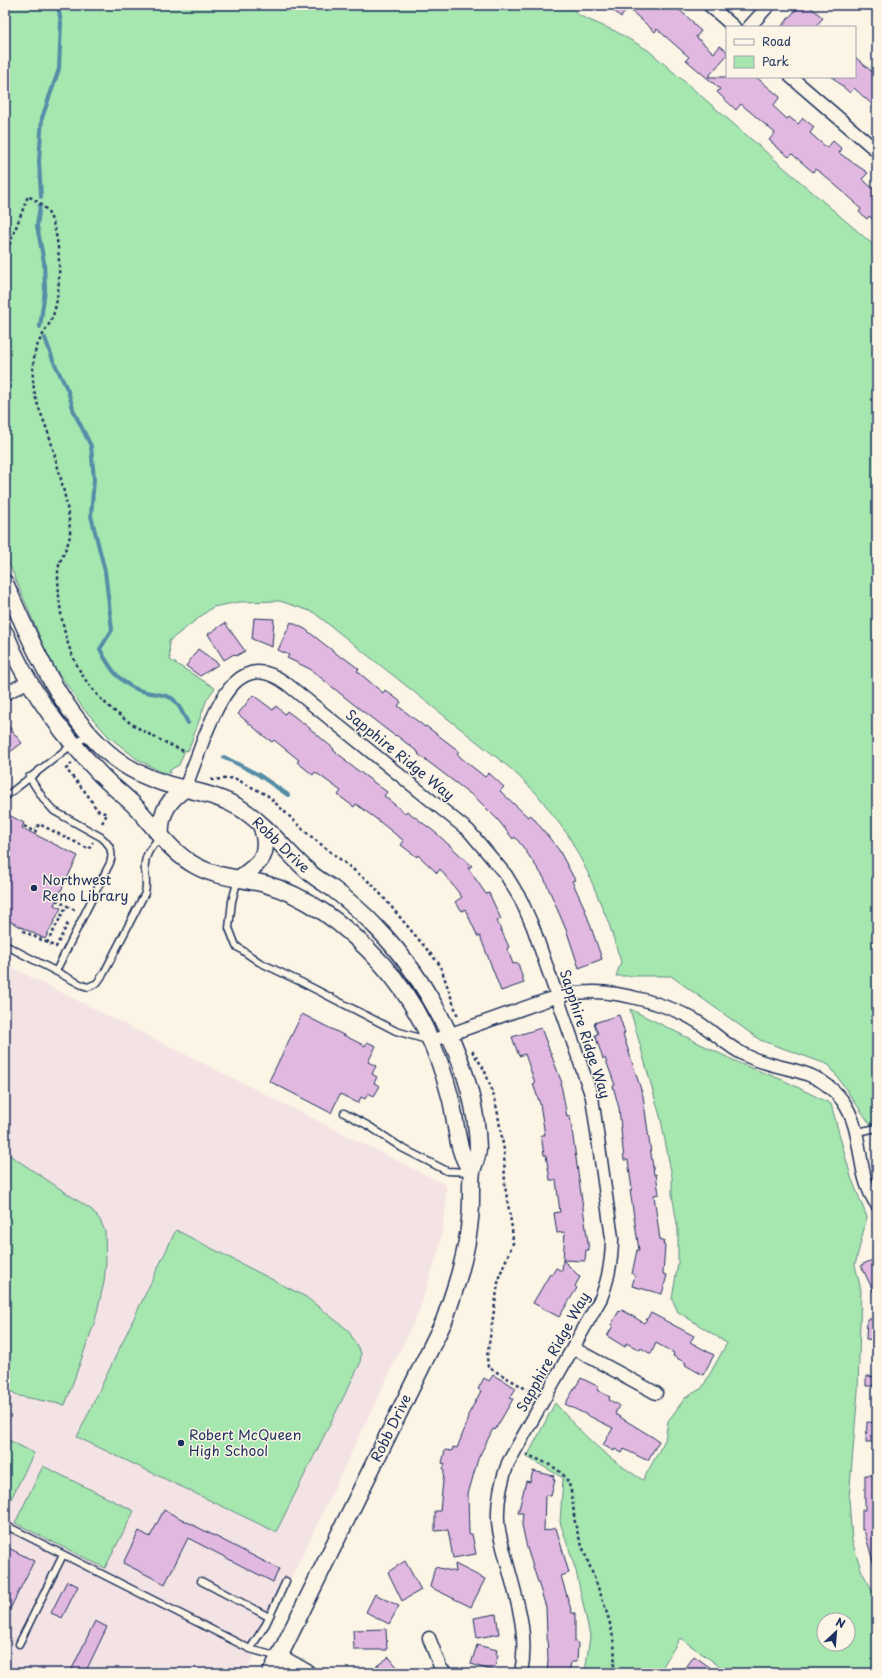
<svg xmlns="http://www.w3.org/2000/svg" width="882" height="1678" viewBox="0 0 882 1678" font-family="'Playpen Sans',sans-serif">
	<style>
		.built { fill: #f4e3e4 }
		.green { fill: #a6e6af; stroke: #608a86; fill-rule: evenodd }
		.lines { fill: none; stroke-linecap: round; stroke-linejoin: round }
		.stream { stroke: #558da7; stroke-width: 4 }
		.building { fill: #e1b9e0; stroke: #1b2f5e }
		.lane-casing { stroke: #1b2f5e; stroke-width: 9 }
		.street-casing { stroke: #1b2f5e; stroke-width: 15 }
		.secondary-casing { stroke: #1b2f5e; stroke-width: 19 }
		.path { stroke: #1b2f5e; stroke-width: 2.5; stroke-dasharray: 3 3; stroke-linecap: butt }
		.lane { stroke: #fcf5e5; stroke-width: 6 }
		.street { stroke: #fcf5e5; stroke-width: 12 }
		.secondary { stroke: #fcf5e5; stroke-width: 16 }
		.poi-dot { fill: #1b2f5e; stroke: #fcf5e5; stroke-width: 1.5 }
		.labels { text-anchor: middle; stroke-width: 3; stroke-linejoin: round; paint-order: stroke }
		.street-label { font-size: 14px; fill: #1b2f5e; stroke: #fcf5e5 }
		.poi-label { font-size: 14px; fill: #1b2f5e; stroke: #fcf5e5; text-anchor: start }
	</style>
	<rect width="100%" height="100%" fill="#fcf5e5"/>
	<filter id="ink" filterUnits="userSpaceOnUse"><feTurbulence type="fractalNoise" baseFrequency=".025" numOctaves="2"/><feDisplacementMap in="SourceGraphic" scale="8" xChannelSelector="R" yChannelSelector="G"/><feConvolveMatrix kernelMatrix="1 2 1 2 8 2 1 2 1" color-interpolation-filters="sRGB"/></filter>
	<g filter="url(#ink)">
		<!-- built -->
		<path class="built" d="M 5,964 L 446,1185 L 446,1207 L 439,1249 L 419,1311 L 246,1673 L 5,1673 Z"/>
		<!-- green -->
		<path class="green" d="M 5,5 L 569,5 L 580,16 L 615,31 L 648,50 L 877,248 L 877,1134 L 829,1065 L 760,1040 L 671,976 L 616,976 L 621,962 L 609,924 L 588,873 L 568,835 L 537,794 L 510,768 L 313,612 L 280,601 L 239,602 L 213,607 L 169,641 L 170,660 L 215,688 L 207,699 L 188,751 L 185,750 L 179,765 L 170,770 L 171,773 L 161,772 L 137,759 L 108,736 L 83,708 L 55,668 L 44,647 L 5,554 Z
			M 630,1009 L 741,1064 L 783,1080 L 831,1104 L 851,1177 L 867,1217 L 855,1265 L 861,1290 L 858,1391 L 849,1498 L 852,1541 L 862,1572 L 877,1598 L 877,1673 L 729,1673 L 680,1638 L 659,1673 L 585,1673 L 590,1636 L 576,1571 L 560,1522 L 563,1478 L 527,1457 L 555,1403 C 584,1436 605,1457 643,1480 L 665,1440 L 668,1421 L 685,1398 L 702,1388 L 727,1343 L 678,1312 L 672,1299 L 678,1263 L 678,1230 L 672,1194 L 672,1177 L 661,1120 ZM 824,1620 L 848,1620 L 848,1644 L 824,1644 Z
			M 5,1152 L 92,1210 L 100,1220 L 105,1231 L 106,1262 L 104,1282 L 95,1321 L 65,1405 L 19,1396 L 5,1388 Z
			M 176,1230 L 306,1297 L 348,1330 L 361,1353 L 360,1364 L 276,1532 L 77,1437 Z
			M 5,1438 L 34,1453 L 5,1511 Z
			M 43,1466 L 134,1511 L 105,1568 L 15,1523 Z"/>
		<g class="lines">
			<!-- stream -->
			<path class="stream" d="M 41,197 L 39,161 L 42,118 L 59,69 L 61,23 L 58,5
				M 40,205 L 37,226 L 44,262 L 45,290 L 40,327
				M 45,338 L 53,360 L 68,391 L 74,412 L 91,446 L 94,479 L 91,516 L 105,571 L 112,630 L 100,649 C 110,669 122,687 146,692 C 154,694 166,694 173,699 C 179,704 184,716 188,723
				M 224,757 L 259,775 L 288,795"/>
		</g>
		<!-- building -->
		<path class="building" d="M 607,5 L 674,5 L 694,23 L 693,24 L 701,31 L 696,37 L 714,53 L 720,46 L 727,51 L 727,55 L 708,77 L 756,77 L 780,97 L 773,106 L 787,119 L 789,117 L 798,124 L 803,118 L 814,127 L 810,133 L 827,148 L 833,141 L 842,149 L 839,153 L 868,173 L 862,179 L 877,192 L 877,223 L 869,216 L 867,219 L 859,212 L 861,209 L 854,203 L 855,202 L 821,173 L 815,169 L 813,172 L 792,154 L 789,157 L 775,146 L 775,145 L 769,140 L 775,133 L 741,104 L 736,110 L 717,92 L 720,89 L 686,60 L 689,57 L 657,29 L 655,32 L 628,8 L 621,17 Z
			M 800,5 L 808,5 L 823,18 L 815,27 L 781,27 Z
			M 855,57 L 877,76 L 877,109 L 854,88 L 850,93 L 832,77 L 855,77 Z
			M 254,618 L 274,619 L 272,647 L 252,639 Z
			M 291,622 L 305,629 L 342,658 L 343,657 L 359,669 L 357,671 L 383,693 L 385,690 L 401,702 L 398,706 L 425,727 L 426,726 L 459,751 L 457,753 L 460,757 L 485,777 L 489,773 L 504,787 L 500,791 L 528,817 L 531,815 L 559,850 L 575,880 L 572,881 L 584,907 L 602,959 L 579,968 L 567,932 L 544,878 L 523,847 L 515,837 L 513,839 L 498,820 L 477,799 L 418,754 L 419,753 L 396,735 L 395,736 L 352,703 L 310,669 L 287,658 L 289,655 L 278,650 Z
			M 225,623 L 245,651 L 236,656 L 234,654 L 224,660 L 208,634 Z
			M 198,649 L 219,664 L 200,676 L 186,666 Z
			M 253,695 L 273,710 L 276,706 L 285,714 L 287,711 L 307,726 L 334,749 L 333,750 L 346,760 L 345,761 L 387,792 L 384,796 L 405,813 L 407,811 L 436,833 L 472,866 L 468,868 L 486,894 L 489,893 L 501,919 L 497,921 L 509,947 L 507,948 L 513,964 L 518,963 L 524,983 L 501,991 L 480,936 L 478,937 L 465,909 L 462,911 L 455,902 L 462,897 L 440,869 L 437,873 L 418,855 L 417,857 L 401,845 L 404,841 L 375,818 L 356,804 L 354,807 L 338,795 L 341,791 L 315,772 L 313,775 L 297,762 L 299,760 L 274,740 L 272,742 L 265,737 L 238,714 Z
			M 5,722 L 22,743 L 5,756 Z
			M 5,813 L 24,823 L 22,828 L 78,856 L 54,905 L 61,908 L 45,939 L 5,919 Z
			M 302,1014 L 365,1046 L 367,1042 L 376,1046 L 368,1062 L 376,1066 L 372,1074 L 377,1077 L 374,1083 L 380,1086 L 374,1096 L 368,1093 L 365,1099 L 361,1097 L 358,1103 L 340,1094 L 331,1113 L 269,1081 Z
			M 619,1015 L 625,1033 L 623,1034 L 643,1096 L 654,1175 L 656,1174 L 659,1194 L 654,1195 L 660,1240 L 664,1240 L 663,1245 L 665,1245 L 663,1274 L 667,1275 L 662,1294 L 632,1286 L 635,1275 L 632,1274 L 637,1250 L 639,1250 L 630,1190 L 632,1190 L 628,1160 L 624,1160 L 619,1108 L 613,1086 L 615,1085 L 605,1058 L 603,1059 L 595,1035 L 598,1034 L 594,1023 Z
			M 541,1028 L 562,1083 L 561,1084 L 567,1117 L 570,1116 L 589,1250 L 586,1250 L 585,1261 L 563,1260 L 565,1232 L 557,1233 L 554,1213 L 560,1212 L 556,1180 L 550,1180 L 546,1155 L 544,1155 L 541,1135 L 545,1135 L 540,1104 L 533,1084 L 535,1083 L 525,1054 L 519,1056 L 512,1037 Z
			M 877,1258 L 877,1299 L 861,1265 Z
			M 563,1260 L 580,1277 L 575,1286 L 577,1288 L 559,1317 L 533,1303 L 550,1274 L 552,1275 L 556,1268 L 562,1271 Z
			M 622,1310 L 644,1323 L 651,1313 L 694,1336 L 690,1342 L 714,1355 L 703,1375 L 685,1365 L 686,1363 L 673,1356 L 674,1353 L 656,1343 L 651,1354 L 641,1348 L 640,1350 L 626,1343 L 625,1347 L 607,1336 L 613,1326 L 611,1325 L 619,1311 L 620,1312 Z
			M 867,1319 L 877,1319 L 877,1340 L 866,1339 Z
			M 493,1375 L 516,1388 L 510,1398 L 513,1399 L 495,1430 L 493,1429 L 478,1459 L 468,1494 L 469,1534 L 472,1534 L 476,1554 L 453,1558 L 448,1530 L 435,1531 L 435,1511 L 440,1511 L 444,1471 L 443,1469 L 445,1464 L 442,1463 L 445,1450 L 452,1451 L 453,1447 L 457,1448 L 469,1418 L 467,1417 L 481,1391 L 478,1389 L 484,1378 L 489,1381 Z
			M 866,1376 L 877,1377 L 877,1386 L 866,1386 Z
			M 581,1378 L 599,1387 L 597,1390 L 610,1397 L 609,1400 L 619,1405 L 615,1414 L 659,1441 L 648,1460 L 644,1459 L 624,1449 L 622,1453 L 615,1449 L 614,1451 L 603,1445 L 613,1428 L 565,1404 Z
			M 867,1422 L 877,1423 L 877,1442 L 866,1442 Z
			M 533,1471 L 554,1476 L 553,1480 L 555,1480 L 551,1496 L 545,1495 L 544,1531 L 556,1528 L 569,1573 L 561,1576 L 572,1613 L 575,1613 L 575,1642 L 578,1643 L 577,1662 L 571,1662 L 569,1673 L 547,1673 L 548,1660 L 546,1607 L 527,1548 L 522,1525 L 523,1513 L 518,1513 L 526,1481 L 530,1482 Z
			M 865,1475 L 877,1475 L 877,1565 L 874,1565 L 864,1530 L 862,1530 L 862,1510 L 865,1510 Z
			M 164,1510 L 279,1569 L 273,1582 L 188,1538 L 165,1584 L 123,1563 L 139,1531 L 150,1537 Z
			M 5,1546 L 34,1561 L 5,1619 Z
			M 405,1561 L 421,1590 L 402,1601 L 388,1572 Z
			M 455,1564 L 485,1579 L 471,1607 L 430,1587 L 435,1567 L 456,1572 Z
			M 67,1581 L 78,1586 L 62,1618 L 51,1613 Z
			M 375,1594 L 399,1606 L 389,1624 L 366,1612 Z
			M 496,1614 L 499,1634 L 477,1638 L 474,1618 Z
			M 95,1621 L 107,1627 L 85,1673 L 70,1673 Z
			M 386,1629 L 387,1650 L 354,1650 L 353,1630 Z
			M 477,1645 L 497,1650 L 496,1654 L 498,1655 L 494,1671 L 471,1664 Z
			M 694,1656 L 718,1673 L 691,1673 L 685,1669 Z
			M 389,1657 L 402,1673 L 367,1673 Z"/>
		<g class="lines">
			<!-- lane casing -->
			<g class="lane-casing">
				<path id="lane" d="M 29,777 L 45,801 L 54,811 L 101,837 C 110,844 114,852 110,863 L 56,971
					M 5,797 L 73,744 L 89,736
					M 238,879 L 232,901 L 229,928 L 236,946 L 259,962 L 301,982 L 396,1031 L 427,1040
					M 5,945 L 82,985 L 88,987 L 97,983 L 104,973 L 145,893 C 147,885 146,879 145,871 C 143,856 151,847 160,837
					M 344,1113 L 369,1126 L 402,1148 L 447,1171 L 470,1172
					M 857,1132 L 877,1128
					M 5,1525 L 250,1649 L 279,1657
					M 201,1581 L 269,1617
					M 19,1644 L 63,1555
					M 250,1649 L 266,1624 L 286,1581"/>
			</g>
			<!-- street casing -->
			<g class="street-casing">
				<path id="street" d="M 709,5 L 734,27
					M 749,27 L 769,5
					M 791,77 L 877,151
					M 5,694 L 27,682
					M 185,789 C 191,772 198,755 204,738 C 219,702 240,648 287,684 L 469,831 L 506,875 L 521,900 L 533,927 L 592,1097 L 612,1238 C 612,1260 609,1278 601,1298 L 508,1463 C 501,1482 497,1500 498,1520 C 498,1533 503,1546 506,1559 C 516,1598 529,1632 521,1673
					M 431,1041 L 558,996 C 569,994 580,992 591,992 C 619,991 669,1005 693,1019 C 711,1029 726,1046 745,1055 C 781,1073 814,1064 842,1100 C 866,1133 854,1172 877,1205
					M 573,1348 L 656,1393
					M 429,1638 L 441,1669 L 446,1673"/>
			</g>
			<!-- secondary casing -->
			<g class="secondary-casing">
				<path id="secondary" d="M 5,583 C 32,643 56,705 105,750 C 127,770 157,783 186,789 C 205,793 223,798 240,808 C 267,825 286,852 310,873 C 317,879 326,884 333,889 C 349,901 363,913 376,927 C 430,982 476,1070 478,1148 C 478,1157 474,1163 472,1171 C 470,1183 472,1205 470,1219 C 467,1254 456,1287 444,1321 L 271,1673
					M 5,633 C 27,687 59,731 99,773 C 110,785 123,794 135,806 C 155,827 170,852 196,866 C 218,878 242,878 265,884 C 312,897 350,929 382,964 C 416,1001 439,1052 451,1100 C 457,1125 456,1151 472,1172
					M 161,836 C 159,815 168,800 185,789
					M 238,879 C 262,863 271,853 261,825
					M 279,1657 L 307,1673"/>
			</g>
			<!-- path -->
			<path class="path" d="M 5,256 L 28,196 C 36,200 44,205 49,214 C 62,237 62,294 52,318 C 46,332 35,343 34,359 C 29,398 42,410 52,445 C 59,472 68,502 70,530 C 71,546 58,558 58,573 C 59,672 99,715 186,752
				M 72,763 L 66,769 L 87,794 L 97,810 L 107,814 L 101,825
				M 211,780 L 234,778 L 267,795 L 309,835 L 373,885 L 440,965 L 458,1017
				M 24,826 L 35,832 L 39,824 L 89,849 L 93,842
				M 56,900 L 75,910 L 76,908
				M 23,931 L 56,947 L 68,923
				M 47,943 L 67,905
				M 472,1051 L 484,1069 L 492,1090 L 497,1109 L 504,1150 L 505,1186 L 512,1228 L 513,1243 L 499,1277 L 487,1357 L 488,1367 L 535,1394
				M 526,1454 C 538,1460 557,1466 565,1477 C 575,1491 572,1512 576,1527 C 586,1566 625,1634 612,1673"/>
			<!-- lane -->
			<use href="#lane" class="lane"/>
			<!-- street -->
			<use href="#street" class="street"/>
			<!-- secondary -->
			<use href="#secondary" class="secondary"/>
		</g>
	</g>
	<!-- markers -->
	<g class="poi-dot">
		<circle cx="34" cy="888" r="4"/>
		<circle cx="181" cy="1443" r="4"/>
	</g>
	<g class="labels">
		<!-- street labels -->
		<g class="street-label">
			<text transform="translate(400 755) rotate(39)" y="5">Sapphire Ridge Way</text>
			<text transform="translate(281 845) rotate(44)" y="5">Robb Drive</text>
			<text transform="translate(585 1034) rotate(72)" y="5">Sapphire Ridge Way</text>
			<text transform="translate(553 1352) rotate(-61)" y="5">Sapphire Ridge Way</text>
			<text transform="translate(391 1428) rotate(-64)" y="5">Robb Drive</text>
		</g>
		<!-- poi labels -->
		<g class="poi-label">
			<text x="42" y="885">Northwest<tspan x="42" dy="16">Reno Library</tspan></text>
			<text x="189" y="1440">Robert McQueen<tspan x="189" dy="16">High School</tspan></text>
		</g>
	</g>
	<!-- margin -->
	<rect width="882" height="1678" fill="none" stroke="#fcf5e5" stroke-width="20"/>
	<rect x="10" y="10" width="862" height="1658" fill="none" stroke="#1b2f5e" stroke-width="1.5" filter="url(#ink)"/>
	<!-- legend -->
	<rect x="726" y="26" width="130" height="52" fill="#fcf5e5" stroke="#a2a6af"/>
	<rect x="734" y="39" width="20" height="6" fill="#fcf5e5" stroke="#a2a6af"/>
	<text x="762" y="46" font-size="12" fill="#1b2f5e">Road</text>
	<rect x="734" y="56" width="20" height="12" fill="#a6e6af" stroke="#a2a6af"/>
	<text x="762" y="66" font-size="12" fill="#1b2f5e">Park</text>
	<!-- north arrow -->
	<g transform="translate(836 1632) rotate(26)"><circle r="19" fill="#fcf5e5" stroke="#a2a6af"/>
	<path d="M0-3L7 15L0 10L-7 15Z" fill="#1b2f5e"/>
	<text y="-6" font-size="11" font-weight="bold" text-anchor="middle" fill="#1b2f5e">N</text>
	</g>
</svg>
